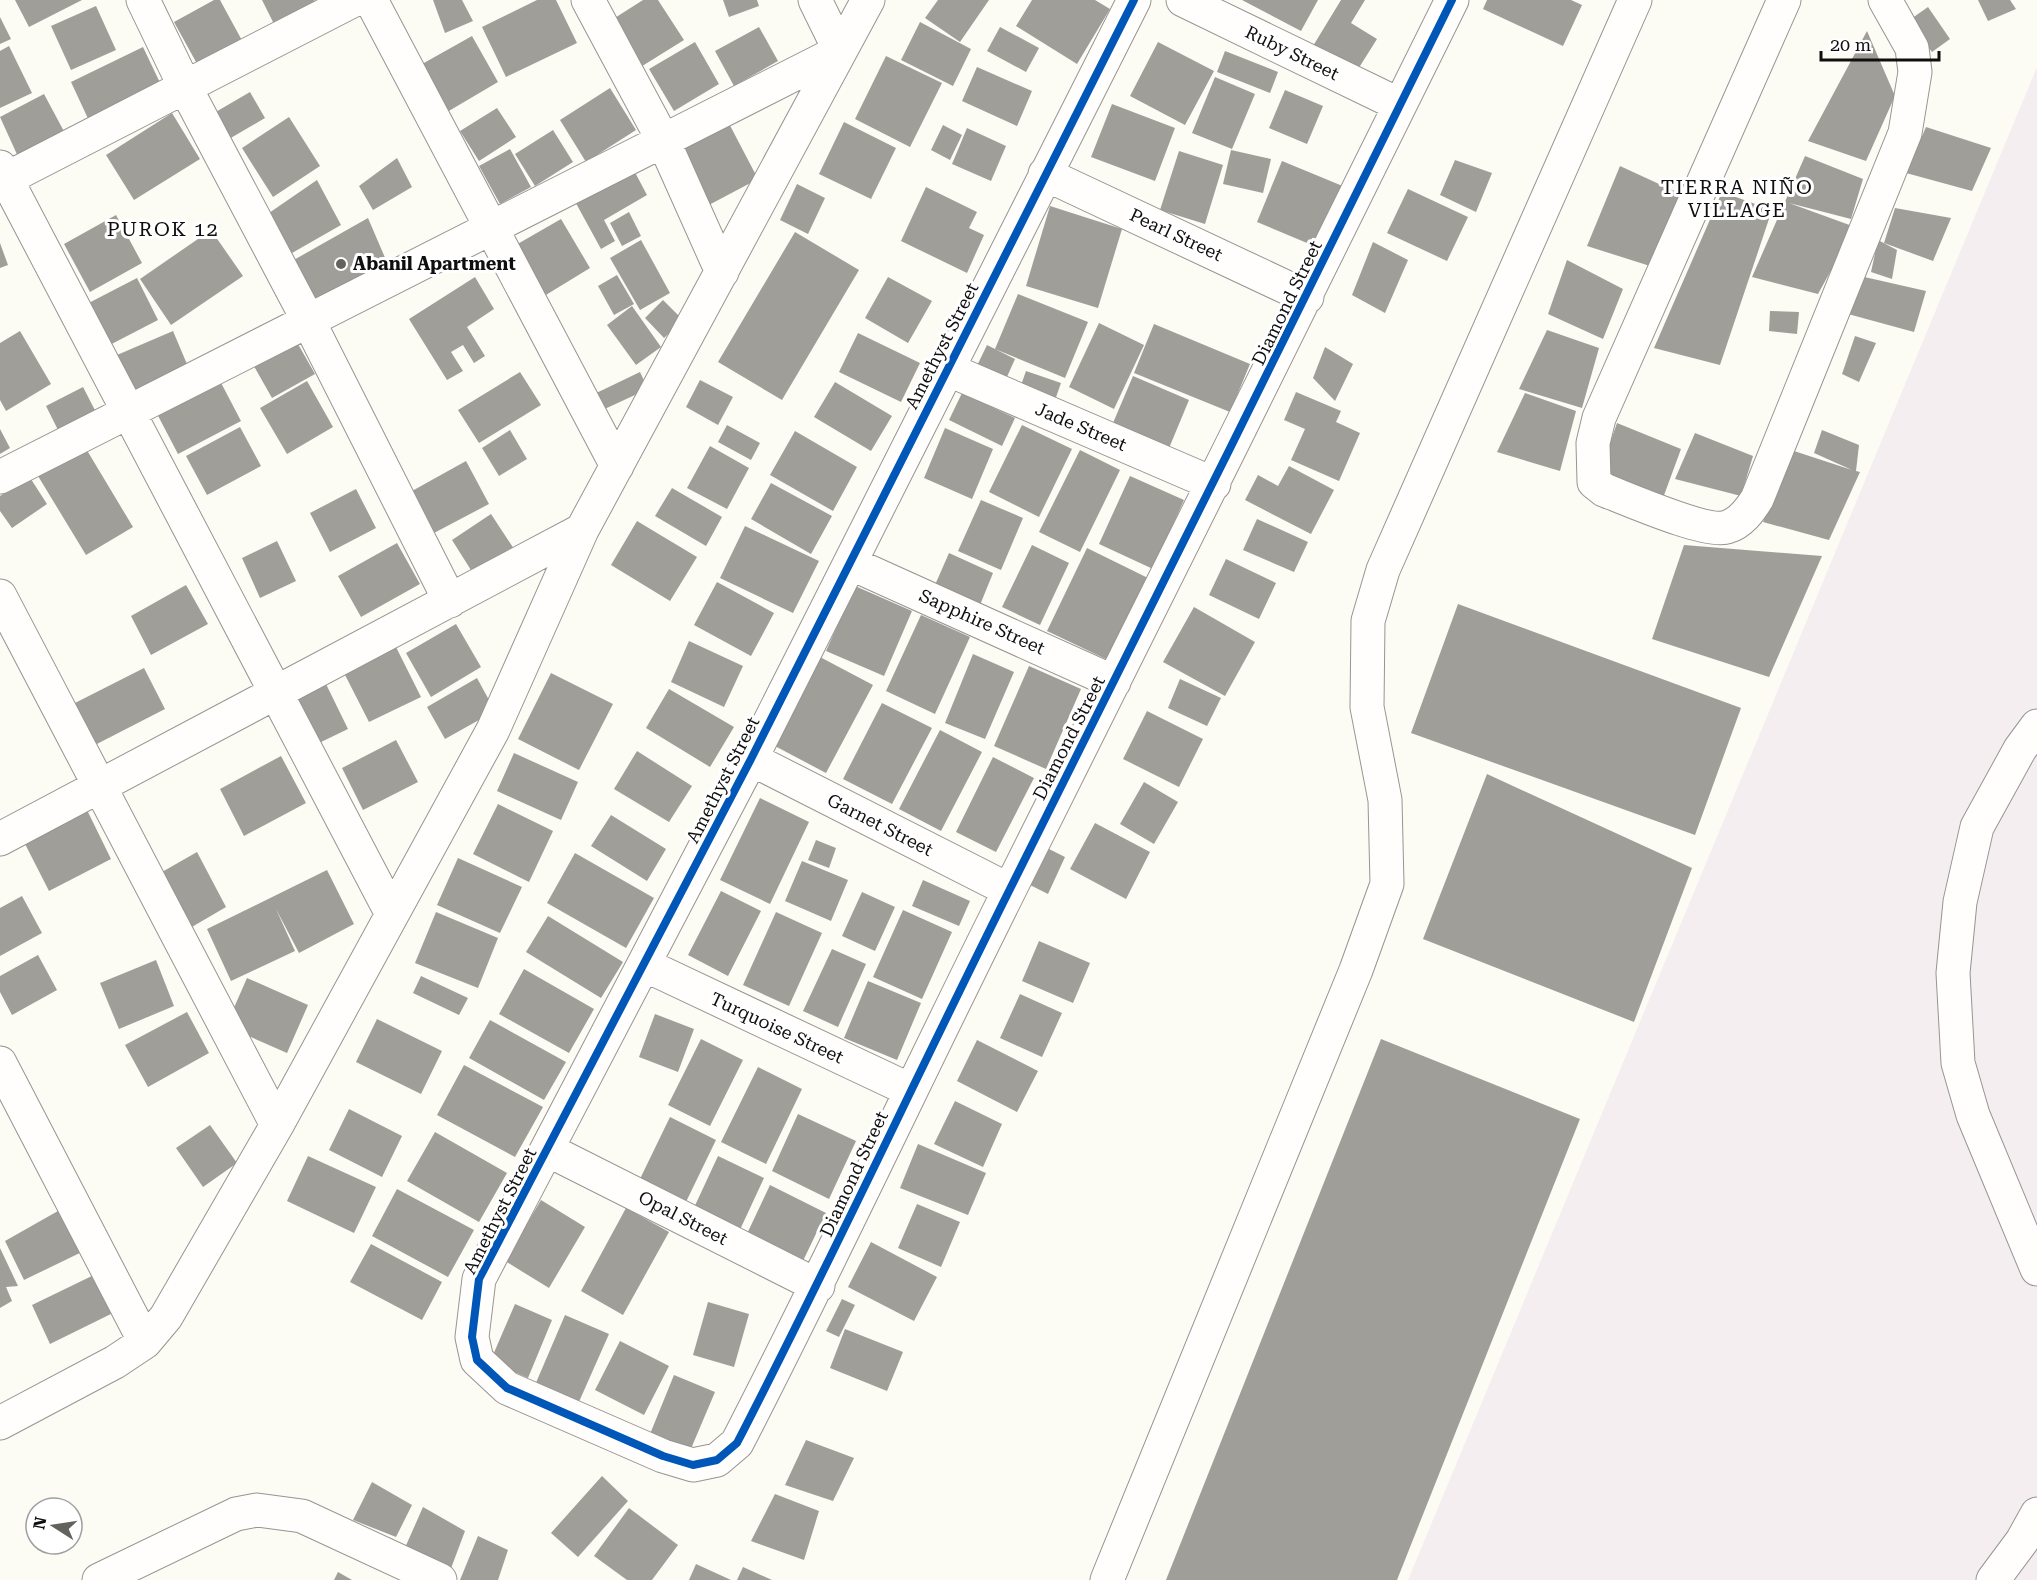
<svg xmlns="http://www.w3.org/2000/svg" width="2037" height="1580" viewBox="0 0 2037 1580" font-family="'Roboto Serif',serif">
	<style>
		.industrial { fill: #f4eef1 }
		.building { fill: #a09e99 }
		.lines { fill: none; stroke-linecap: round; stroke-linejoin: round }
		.minor-casing { stroke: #969592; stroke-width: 35 }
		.minor { stroke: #fffefd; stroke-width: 33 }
		.cycleway-casing { stroke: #fff; stroke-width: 11 }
		.cycleway { stroke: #0057b8; stroke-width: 8 }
		.poi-dot { fill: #62625f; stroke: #fff; stroke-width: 2 }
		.labels { text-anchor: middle; stroke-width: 6; stroke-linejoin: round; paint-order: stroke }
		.street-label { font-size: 18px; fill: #0f0f0f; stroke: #fff }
		.poi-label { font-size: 18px; font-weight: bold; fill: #0f0f0f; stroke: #fff; text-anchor: start }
		.neighbourhood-label { font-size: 20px; letter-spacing: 1.5px; fill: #0f0f0f; stroke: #fff }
	</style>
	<rect width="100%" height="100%" fill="#fcfbf4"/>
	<!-- industrial -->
	<path class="industrial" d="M 2037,67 L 2037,1580 L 1408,1580 Z"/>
	<!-- building -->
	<path class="building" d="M 15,0 L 82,0 L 29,27 Z
		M 214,0 L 220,0 L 245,46 L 201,71 L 174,22 Z
		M 262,0 L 314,0 L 320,12 L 278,32 Z
		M 433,0 L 462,0 L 473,21 L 445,33 Z
		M 537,0 L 556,0 L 577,43 L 506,77 L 482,27 Z
		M 643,0 L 658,0 L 684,40 L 639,68 L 610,21 Z
		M 723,0 L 757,0 L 759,6 L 729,17 Z
		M 938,0 L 989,0 L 960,42 L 925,18 Z
		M 1032,0 L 1095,0 L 1110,9 L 1077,64 L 1016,26 Z
		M 1242,0 L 1318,0 L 1301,31 Z
		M 1341,0 L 1365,0 L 1351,23 L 1377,39 L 1355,74 L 1313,46 Z
		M 1487,0 L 1571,0 L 1582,5 L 1563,46 L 1483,9 Z
		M 1978,0 L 2010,0 L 2016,9 L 1988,21 Z
		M 96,6 L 116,50 L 71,70 L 51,26 Z
		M 1928,7 L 1950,39 L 1932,52 L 1908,21 Z
		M 0,17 L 11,39 L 0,44 Z
		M 920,22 L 971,49 L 953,86 L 901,60 Z
		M 759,27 L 778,61 L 734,86 L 715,51 Z
		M 1000,27 L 1039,48 L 1026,72 L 987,51 Z
		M 1867,31 L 1895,96 L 1866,161 L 1808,141 Z
		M 472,36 L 498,82 L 442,115 L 415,68 Z
		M 695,42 L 719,84 L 674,111 L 649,69 Z
		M 1158,42 L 1214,71 L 1185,125 L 1130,96 Z
		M 9,46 L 32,93 L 0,108 L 0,51 Z
		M 143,47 L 163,89 L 91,125 L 71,82 Z
		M 1225,51 L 1278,72 L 1270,93 L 1217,72 Z
		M 886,56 L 942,83 L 910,147 L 855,119 Z
		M 977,67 L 1032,91 L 1017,126 L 962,101 Z
		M 1215,77 L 1255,94 L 1232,149 L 1192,133 Z
		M 610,88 L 636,130 L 586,162 L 560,120 Z
		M 1285,90 L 1323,106 L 1307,144 L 1269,128 Z
		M 250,92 L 265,118 L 229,139 L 214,113 Z
		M 44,94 L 67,137 L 20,161 L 0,117 Z
		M 1112,104 L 1175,128 L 1155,181 L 1091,157 Z
		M 497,108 L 516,137 L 479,161 L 460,131 Z
		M 172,113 L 200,159 L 134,200 L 106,155 Z
		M 724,114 L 758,179 L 707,206 L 674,141 Z
		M 289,117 L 320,166 L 273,197 L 242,148 Z
		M 844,122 L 896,148 L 871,199 L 819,174 Z
		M 943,125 L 962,135 L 950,160 L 931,150 Z
		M 1926,127 L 1991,148 L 1972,191 L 1906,173 Z
		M 967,128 L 1006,146 L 991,181 L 952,164 Z
		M 553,130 L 573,162 L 535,186 L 515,154 Z
		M 510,149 L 531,187 L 500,204 L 479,166 Z
		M 1231,150 L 1271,159 L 1263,193 L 1223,184 Z
		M 1179,151 L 1223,165 L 1205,224 L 1160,210 Z
		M 1805,156 L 1863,179 L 1851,219 L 1789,203 L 1855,227 L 1818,294 L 1752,277 Z
		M 397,158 L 412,187 L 373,210 L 359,186 Z
		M 1455,160 L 1492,173 L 1476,212 L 1440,195 Z
		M 1282,161 L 1345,187 L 1319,248 L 1257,222 Z
		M 630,163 L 647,195 L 604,220 L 615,241 L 601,249 L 572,196 Z
		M 1620,166 L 1683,195 L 1650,266 L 1587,246 Z
		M 317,180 L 341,225 L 292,253 L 269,213 Z
		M 797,184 L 825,198 L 808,234 L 780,220 Z
		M 926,187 L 977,212 L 969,228 L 984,235 L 967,273 L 901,241 Z
		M 1408,189 L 1468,217 L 1447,261 L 1387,233 Z
		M 1722,192 L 1772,210 L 1720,365 L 1654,348 Z
		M 1050,206 L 1122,229 L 1098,308 L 1026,286 Z
		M 1895,208 L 1951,218 L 1933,261 L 1884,243 Z
		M 629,212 L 641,236 L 622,246 L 610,223 Z
		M 116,215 L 142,263 L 90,292 L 64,244 Z
		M 368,218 L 389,267 L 316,307 L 292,261 Z
		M 561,219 L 590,268 L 536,301 L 507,250 Z
		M 211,230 L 243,276 L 171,325 L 140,279 Z
		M 795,232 L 859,270 L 782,400 L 718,362 Z
		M 641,240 L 670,293 L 640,310 L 610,258 Z
		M 1878,240 L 1897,250 L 1892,279 L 1871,272 Z
		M 1373,242 L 1408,260 L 1385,313 L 1352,295 Z
		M 0,243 L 8,265 L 0,268 Z
		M 1567,260 L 1623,289 L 1603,339 L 1548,314 Z
		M 617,275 L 634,304 L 614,315 L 598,286 Z
		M 1860,276 L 1926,291 L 1914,332 L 1848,314 Z
		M 475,277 L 494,309 L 467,327 L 485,356 L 474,363 L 463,345 L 451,352 L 463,371 L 447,380 L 409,319 Z
		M 888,277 L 932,301 L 908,343 L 865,318 Z
		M 137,278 L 158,320 L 100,350 L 79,308 Z
		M 1018,294 L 1088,322 L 1065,378 L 995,349 Z
		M 663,300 L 683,320 L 664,338 L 645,318 Z
		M 632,306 L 661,347 L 636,365 L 607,325 Z
		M 1770,311 L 1799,312 L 1797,334 L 1769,331 Z
		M 1099,323 L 1144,345 L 1114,409 L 1069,387 Z
		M 1154,324 L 1250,364 L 1230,412 L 1134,373 Z
		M 1547,330 L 1599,348 L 1582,408 L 1519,389 Z
		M 20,331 L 51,384 L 6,411 L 0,400 L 0,343 Z
		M 173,331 L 192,376 L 129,403 L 110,358 Z
		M 858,333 L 920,363 L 901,402 L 839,372 Z
		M 1855,336 L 1876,343 L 1859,382 L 1842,374 Z
		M 294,337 L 315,374 L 272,398 L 251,361 Z
		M 987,345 L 1015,359 L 1002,388 L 973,374 Z
		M 1325,347 L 1353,364 L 1335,401 L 1313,378 Z
		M 1026,371 L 1061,383 L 1054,403 L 1019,391 Z
		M 520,372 L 541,405 L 479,443 L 458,410 Z
		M 640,372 L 648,389 L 596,413 L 588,397 Z
		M 1133,376 L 1189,400 L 1167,453 L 1110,430 Z
		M 218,377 L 241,421 L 178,454 L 155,410 Z
		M 700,380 L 733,397 L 718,425 L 686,407 Z
		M 307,381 L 333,427 L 287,454 L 260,408 Z
		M 835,382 L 892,416 L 871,451 L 814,417 Z
		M 83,387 L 99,418 L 62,438 L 46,406 Z
		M 1296,392 L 1341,411 L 1336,422 L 1360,433 L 1339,481 L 1291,460 L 1305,429 L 1284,420 Z
		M 962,393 L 1015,418 L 1002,446 L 949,420 Z
		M 1525,393 L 1576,411 L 1560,471 L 1497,452 Z
		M 1617,423 L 1681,449 L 1663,498 L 1597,481 Z
		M 727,425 L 760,443 L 751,460 L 718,442 Z
		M 1022,425 L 1072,449 L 1039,517 L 989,492 Z
		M 240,427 L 261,466 L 207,495 L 186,456 Z
		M 945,428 L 993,449 L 972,499 L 924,478 Z
		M 0,429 L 10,448 L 0,454 Z
		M 510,430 L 527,459 L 499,476 L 482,448 Z
		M 1822,430 L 1859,445 L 1856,471 L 1860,472 L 1829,540 L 1763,522 L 1794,451 L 1852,470 L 1814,453 Z
		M 795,431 L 857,467 L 833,511 L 770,475 Z
		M 1695,433 L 1753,456 L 1741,496 L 1675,479 Z
		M 710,446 L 749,468 L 727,509 L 687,488 Z
		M 85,447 L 133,527 L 86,555 L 38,476 Z
		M 1080,450 L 1120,470 L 1080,552 L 1039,532 Z
		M 466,461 L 489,504 L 434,533 L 412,491 Z
		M 1289,466 L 1334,490 L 1311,534 L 1245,500 L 1258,475 L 1278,486 Z
		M 29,476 L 47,504 L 12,528 L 0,511 L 0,496 Z
		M 1130,476 L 1184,500 L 1153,569 L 1099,544 Z
		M 771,483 L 832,516 L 811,554 L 751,519 Z
		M 672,488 L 722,517 L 706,546 L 655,516 Z
		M 356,489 L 376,528 L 330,552 L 310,513 Z
		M 981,500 L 1023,518 L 1001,570 L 958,551 Z
		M 491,514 L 516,552 L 476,578 L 452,540 Z
		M 1257,519 L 1308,542 L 1294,572 L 1243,550 Z
		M 637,521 L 697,557 L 670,601 L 611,565 Z
		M 745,526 L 819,561 L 793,613 L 720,578 Z
		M 277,541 L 296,581 L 260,598 L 242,558 Z
		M 397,543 L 420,584 L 361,617 L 338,576 Z
		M 1032,545 L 1069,563 L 1040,625 L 1002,607 Z
		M 1684,545 L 1822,556 L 1769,677 L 1652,639 Z
		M 1087,548 L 1150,579 L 1110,661 L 1047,631 Z
		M 949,553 L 993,573 L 980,605 L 935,585 Z
		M 1226,559 L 1276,583 L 1259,619 L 1209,595 Z
		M 717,582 L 774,613 L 751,656 L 694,625 Z
		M 186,585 L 208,624 L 151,655 L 131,616 Z
		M 855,586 L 912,611 L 884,676 L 826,651 Z
		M 1458,604 L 1741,708 L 1695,835 L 1411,733 Z
		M 1194,607 L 1255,642 L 1225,696 L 1163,662 Z
		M 921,615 L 970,637 L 935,714 L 886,691 Z
		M 456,624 L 481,667 L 431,697 L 406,653 Z
		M 689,641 L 743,666 L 724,707 L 671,682 Z
		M 394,643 L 421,697 L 369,722 L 342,669 Z
		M 973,654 L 1014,672 L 985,739 L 945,723 Z
		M 820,657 L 873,685 L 826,773 L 773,745 Z
		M 1029,666 L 1081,689 L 1046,769 L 994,746 Z
		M 144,668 L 165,709 L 91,747 L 71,705 Z
		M 551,673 L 613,704 L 579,770 L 518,739 Z
		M 477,678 L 495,711 L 445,739 L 427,707 Z
		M 1180,679 L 1221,698 L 1207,726 L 1168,708 Z
		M 325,682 L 348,729 L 319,743 L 296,696 Z
		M 669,689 L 734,727 L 710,767 L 646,728 Z
		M 882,703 L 932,728 L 892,804 L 843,779 Z
		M 1147,711 L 1203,739 L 1179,787 L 1123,759 Z
		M 940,730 L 982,752 L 941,831 L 899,809 Z
		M 396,740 L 418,782 L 363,810 L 342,768 Z
		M 637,751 L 692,786 L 669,822 L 614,789 Z
		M 514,753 L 578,782 L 561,820 L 497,791 Z
		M 281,756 L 306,803 L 244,836 L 220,789 Z
		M 993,757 L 1034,778 L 996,852 L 956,832 Z
		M 1487,774 L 1692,868 L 1634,1022 L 1423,939 Z
		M 1144,782 L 1178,802 L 1154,844 L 1120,824 Z
		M 760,798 L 809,822 L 770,904 L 720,880 Z
		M 498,804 L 553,831 L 529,882 L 473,854 Z
		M 86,808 L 111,859 L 49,891 L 23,840 Z
		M 611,815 L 666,849 L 647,881 L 591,846 Z
		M 1095,823 L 1150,852 L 1126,899 L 1070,869 Z
		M 816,840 L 836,848 L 829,868 L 808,860 Z
		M 1047,848 L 1065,857 L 1048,894 L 1030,885 Z
		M 197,852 L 226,907 L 185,931 L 155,876 Z
		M 575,853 L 654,898 L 626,948 L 547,903 Z
		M 458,858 L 522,887 L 500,933 L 437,905 Z
		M 802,861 L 848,880 L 831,921 L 785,901 Z
		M 327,870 L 354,924 L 299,953 L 276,909 L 295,951 L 231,981 L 207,929 Z
		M 923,880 L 970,901 L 959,926 L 912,906 Z
		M 721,891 L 761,911 L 728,976 L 688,955 Z
		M 862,892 L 895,907 L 875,951 L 842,936 Z
		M 22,896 L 42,933 L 0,956 L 0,908 Z
		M 903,910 L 952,932 L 922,999 L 873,977 Z
		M 436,912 L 498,938 L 478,988 L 415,963 Z
		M 776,912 L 822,933 L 789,1006 L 743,985 Z
		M 548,916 L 623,962 L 601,998 L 526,952 Z
		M 1039,941 L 1090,963 L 1073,1003 L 1022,981 Z
		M 832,949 L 866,964 L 838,1027 L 803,1011 Z
		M 38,955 L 57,990 L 12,1015 L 0,992 L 0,976 Z
		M 156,960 L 174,1006 L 119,1029 L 100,983 Z
		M 524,969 L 594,1009 L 569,1053 L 499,1014 Z
		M 421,976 L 468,998 L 459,1015 L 413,993 Z
		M 247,978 L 308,1005 L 287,1053 L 226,1026 Z
		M 868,981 L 921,1003 L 897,1060 L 844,1038 Z
		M 1020,994 L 1062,1013 L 1042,1057 L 1000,1038 Z
		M 187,1012 L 209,1053 L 148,1087 L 125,1045 Z
		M 655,1014 L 694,1029 L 678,1072 L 639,1057 Z
		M 377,1019 L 442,1051 L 421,1094 L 356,1062 Z
		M 490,1020 L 566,1062 L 544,1100 L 469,1058 Z
		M 701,1039 L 743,1060 L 710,1126 L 668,1105 Z
		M 1381,1039 L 1580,1119 L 1397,1580 L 1166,1580 Z
		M 977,1040 L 1038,1071 L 1017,1112 L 957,1081 Z
		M 464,1065 L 543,1107 L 515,1157 L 437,1115 Z
		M 758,1067 L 802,1089 L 766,1164 L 721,1142 Z
		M 955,1101 L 1002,1124 L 983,1167 L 934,1144 Z
		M 349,1109 L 402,1136 L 382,1177 L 329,1150 Z
		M 798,1114 L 856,1141 L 829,1199 L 772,1171 Z
		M 670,1117 L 716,1140 L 684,1206 L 638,1183 Z
		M 210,1125 L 237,1163 L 203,1187 L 176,1148 Z
		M 435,1132 L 507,1173 L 479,1222 L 407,1181 Z
		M 918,1144 L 986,1173 L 968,1215 L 900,1188 Z
		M 308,1156 L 376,1187 L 354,1233 L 287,1201 Z
		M 718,1156 L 764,1178 L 738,1234 L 692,1212 Z
		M 770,1185 L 826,1213 L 801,1265 L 745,1238 Z
		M 397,1189 L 474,1230 L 448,1277 L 372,1236 Z
		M 541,1200 L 585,1227 L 549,1288 L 505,1261 Z
		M 917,1204 L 960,1222 L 941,1267 L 898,1248 Z
		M 65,1207 L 86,1250 L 24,1280 L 5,1241 Z
		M 626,1208 L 669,1232 L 623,1315 L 581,1291 Z
		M 871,1242 L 937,1277 L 914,1321 L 848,1287 Z
		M 371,1244 L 442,1282 L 422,1320 L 350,1282 Z
		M 0,1248 L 18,1286 L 6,1287 L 12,1301 L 0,1308 Z
		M 98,1273 L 117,1311 L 50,1344 L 32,1305 Z
		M 842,1299 L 855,1305 L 839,1337 L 826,1331 Z
		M 708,1302 L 749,1314 L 734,1367 L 693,1355 Z
		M 515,1304 L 552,1320 L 528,1378 L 490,1362 Z
		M 565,1315 L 609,1334 L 578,1404 L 535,1385 Z
		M 845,1329 L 903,1352 L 887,1391 L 830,1368 Z
		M 620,1341 L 669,1366 L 644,1415 L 595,1390 Z
		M 674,1375 L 715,1392 L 690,1451 L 650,1434 Z
		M 806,1440 L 854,1458 L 833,1501 L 785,1485 Z
		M 602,1476 L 628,1501 L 578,1557 L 551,1533 Z
		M 372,1482 L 412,1505 L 396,1537 L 353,1520 Z
		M 775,1494 L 819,1511 L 804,1560 L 751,1541 Z
		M 423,1507 L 465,1531 L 450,1571 L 404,1550 Z
		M 629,1508 L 678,1545 L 652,1580 L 627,1580 L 594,1556 Z
		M 478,1536 L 508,1550 L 498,1580 L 460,1580 Z
		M 696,1564 L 731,1580 L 689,1580 Z
		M 743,1567 L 772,1580 L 737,1580 Z
		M 338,1572 L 352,1580 L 334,1580 Z"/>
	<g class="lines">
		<!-- minor casing -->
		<g class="minor-casing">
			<path id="minor" d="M 143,0 L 185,87 L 308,320 L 450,601
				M 371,0 L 617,466
				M 588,0 L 663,140 L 722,272
				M 1134,0 L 751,759 L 479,1279 L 472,1337 L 477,1360 L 507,1388 L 663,1456 L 693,1465 L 717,1460 L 737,1443 C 831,1261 917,1075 1009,891 C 1157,594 1306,298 1452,0
				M 1183,0 L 1400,105
				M 1784,0 L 1599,418 L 1593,443 L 1594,482 L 1604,490 C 1628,499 1707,534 1727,527 C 1741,523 1750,510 1757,499 L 1905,133 L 1915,72 L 1912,48 L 1885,0
				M 0,167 L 392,914
				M 1045,174 L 1307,297
				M 0,182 L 354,0
				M 947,369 L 1214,484
				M 0,477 L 840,51 L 815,0
				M 850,563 L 1114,682
				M 0,596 L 277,1125
				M 2037,726 L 2020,749 L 1977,827 L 1960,902 L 1953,973 L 1958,1063 L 1973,1115 L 2037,1269
				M 751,759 L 1009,890
				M 0,839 L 582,530
				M 645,965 L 910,1090
				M 0,1063 L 145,1342
				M 548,1150 L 818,1286
				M 0,1423 L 115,1362 L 145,1342 L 166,1317 L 277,1125 L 493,730 L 582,530 L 868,0
				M 99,1580 L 236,1514 L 257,1510 L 302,1516 L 440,1580
				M 1107,1580 L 1356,970 L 1387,884 L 1385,800 L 1367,707 L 1368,621 L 1383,570 L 1635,0
				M 1993,1580 L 2022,1541 L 2037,1514"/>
		</g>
		<!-- minor -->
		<use href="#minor" class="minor"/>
		<!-- cycleway casing -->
		<g class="cycleway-casing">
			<path id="cycleway" d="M 1134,0 L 751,759 L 479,1279 L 472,1337 L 477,1360 L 507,1388 L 663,1456 L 693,1465 L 717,1460 L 737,1443 C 831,1261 917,1075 1009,891 C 1157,594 1306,298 1452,0"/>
		</g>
		<!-- cycleway -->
		<use href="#cycleway" class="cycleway"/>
	</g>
	<!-- markers -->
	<circle class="poi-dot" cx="341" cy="264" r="6"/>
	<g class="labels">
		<!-- street labels -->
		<g class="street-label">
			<text transform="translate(1292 53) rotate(26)" y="6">Ruby Street</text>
			<text transform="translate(1176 235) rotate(25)" y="6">Pearl Street</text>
			<text transform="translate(1287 303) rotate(-64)" y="6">Diamond Street</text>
			<text transform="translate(942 346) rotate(-63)" y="6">Amethyst Street</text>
			<text transform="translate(1081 427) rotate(23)" y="6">Jade Street</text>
			<text transform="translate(982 622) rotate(24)" y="6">Sapphire Street</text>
			<text transform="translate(1069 738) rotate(-63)" y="6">Diamond Street</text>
			<text transform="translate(723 780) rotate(-63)" y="6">Amethyst Street</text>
			<text transform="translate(880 825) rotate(27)" y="6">Garnet Street</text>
			<text transform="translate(777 1028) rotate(25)" y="6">Turquoise Street</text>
			<text transform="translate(854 1174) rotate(-65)" y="6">Diamond Street</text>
			<text transform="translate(500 1211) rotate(-63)" y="6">Amethyst Street</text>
			<text transform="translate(683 1218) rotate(27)" y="6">Opal Street</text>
		</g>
		<!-- poi labels -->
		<g class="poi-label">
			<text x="353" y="270">Abanil Apartment</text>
		</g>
		<!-- neighbourhood labels -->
		<g class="neighbourhood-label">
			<text x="1737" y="194">TIERRA NIÑO<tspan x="1737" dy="23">VILLAGE</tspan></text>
			<text x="163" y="236">PUROK 12</text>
		</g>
	</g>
	<!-- north arrow -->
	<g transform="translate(54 1526) rotate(282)"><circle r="28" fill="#ffffff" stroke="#9f9f9f" stroke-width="1.5"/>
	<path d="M0-4.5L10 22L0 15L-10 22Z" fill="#62625f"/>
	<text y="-9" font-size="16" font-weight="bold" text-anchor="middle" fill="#0f0f0f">N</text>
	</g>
	<!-- scale -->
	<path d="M1821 51v9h118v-9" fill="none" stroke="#0f0f0f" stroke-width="3"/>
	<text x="1830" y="51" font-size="18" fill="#0f0f0f" stroke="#ffffff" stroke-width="4.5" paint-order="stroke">20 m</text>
</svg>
